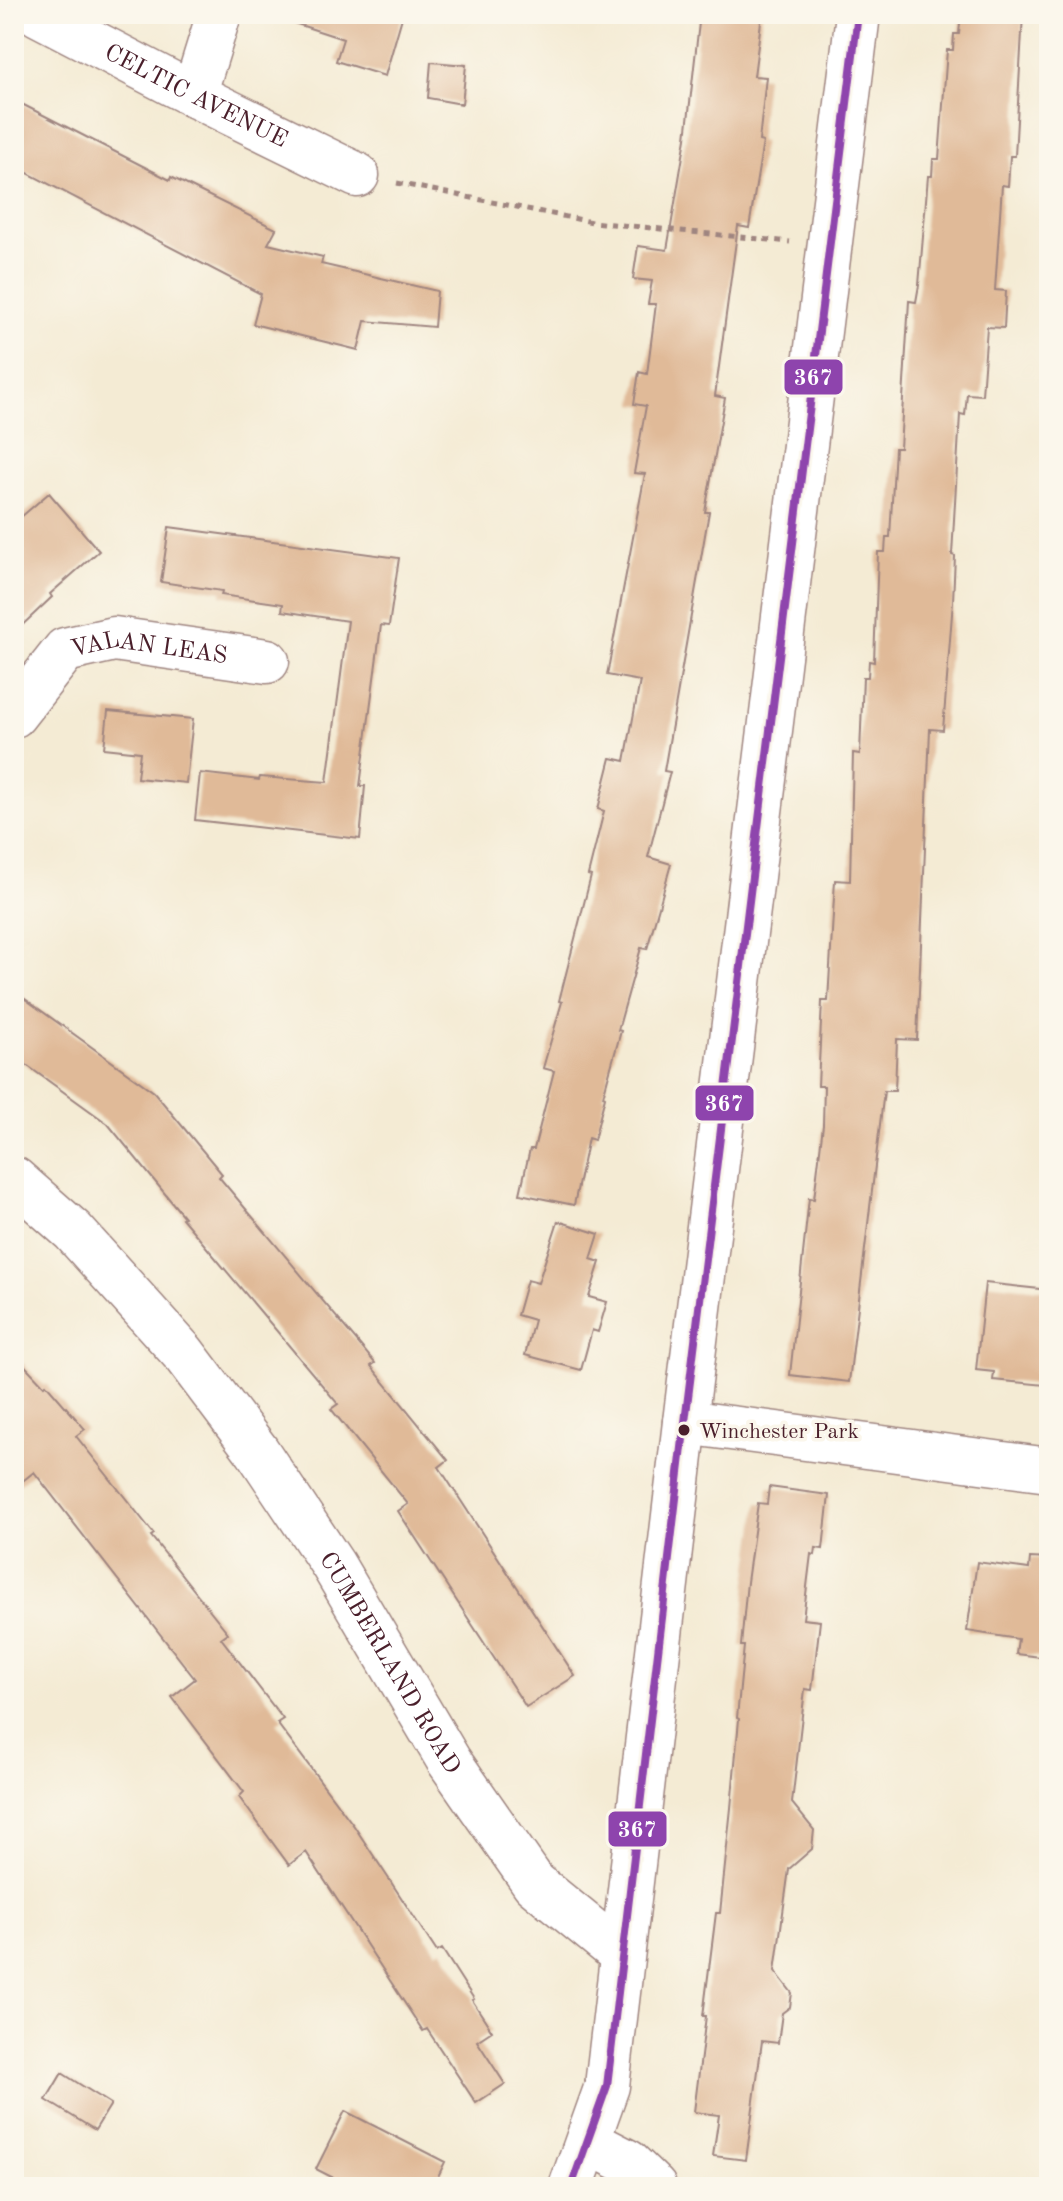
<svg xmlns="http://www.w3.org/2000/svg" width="1063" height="2201" viewBox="0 0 1063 2201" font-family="'Old Standard TT',serif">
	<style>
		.building { fill: #e0ba98 }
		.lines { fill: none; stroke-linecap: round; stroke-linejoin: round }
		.minor-casing { stroke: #9f8580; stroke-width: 47 }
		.path { stroke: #9f8580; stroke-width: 5; stroke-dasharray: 6 6; stroke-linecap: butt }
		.minor { stroke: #fff; stroke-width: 44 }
		.bus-1-casing { stroke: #fbf7ec; stroke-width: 14 }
		.bus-1 { stroke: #8e44ad; stroke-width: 8 }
		.bus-dot { fill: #4a1f2b; stroke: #fbf7ec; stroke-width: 3 }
		.labels { text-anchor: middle; stroke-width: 7; stroke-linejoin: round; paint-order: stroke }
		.bus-label { font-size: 22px; fill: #4a1f2b; stroke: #fbf7ec; text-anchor: start }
		.street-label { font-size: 24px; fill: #4a1f2b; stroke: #fbf7ec }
		.line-badge { stroke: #fbf7ec; stroke-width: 3 }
		.badge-label { font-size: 22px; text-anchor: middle; font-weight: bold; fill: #fff }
	</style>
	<rect width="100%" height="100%" fill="#fbf7ec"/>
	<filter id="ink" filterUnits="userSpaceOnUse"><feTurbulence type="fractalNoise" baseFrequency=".0125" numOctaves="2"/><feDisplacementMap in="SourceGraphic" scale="16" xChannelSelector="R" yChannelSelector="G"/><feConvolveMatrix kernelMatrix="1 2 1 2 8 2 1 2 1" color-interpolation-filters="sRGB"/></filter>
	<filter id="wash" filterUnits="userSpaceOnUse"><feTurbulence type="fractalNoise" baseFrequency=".006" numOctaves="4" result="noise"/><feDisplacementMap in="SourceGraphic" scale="32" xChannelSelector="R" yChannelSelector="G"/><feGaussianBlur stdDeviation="1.8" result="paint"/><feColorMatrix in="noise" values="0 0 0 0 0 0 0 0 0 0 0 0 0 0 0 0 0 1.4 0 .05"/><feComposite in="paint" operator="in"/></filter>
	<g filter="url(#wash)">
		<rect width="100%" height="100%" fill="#f4ebd4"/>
		<g id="blocks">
			<!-- building -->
			<path class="building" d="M 286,14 L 403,14 L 385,76 L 336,61 L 343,39 L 285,20 Z
				M 700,14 L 762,14 L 754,76 L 766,77 L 759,141 L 763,142 L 749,228 L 738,226 L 715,396 L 725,398 L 705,512 L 709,512 L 664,771 L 670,772 L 648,857 L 671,864 L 647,949 L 641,948 L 618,1030 L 621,1031 L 603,1096 L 605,1097 L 594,1140 L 588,1138 L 574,1205 L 520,1194 L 530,1149 L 534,1149 L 554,1071 L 543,1068 L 562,1002 L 559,1001 L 591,876 L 588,875 L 604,811 L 598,809 L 611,758 L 625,761 L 640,681 L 607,675 L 645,474 L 634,473 L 646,406 L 634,404 L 639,372 L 647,374 L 656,304 L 648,304 L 652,281 L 633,279 L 638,246 L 667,250 L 686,138 Z
				M 961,14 L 1023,14 L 1015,156 L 1010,156 L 1008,186 L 1002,185 L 995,290 L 1006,291 L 1004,328 L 987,327 L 982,395 L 967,394 L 965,415 L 960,414 L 952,555 L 955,556 L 953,601 L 943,730 L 930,729 L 917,1040 L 897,1039 L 895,1091 L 884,1091 L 849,1382 L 790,1375 L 809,1198 L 814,1199 L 823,1125 L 824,1086 L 818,1086 L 822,1001 L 828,1001 L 835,880 L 850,881 L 853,753 L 860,754 L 863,677 L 868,677 L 869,661 L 874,662 L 878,552 L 885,552 L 886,537 L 890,537 L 895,448 L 900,448 L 909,301 L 916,302 L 919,285 L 928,176 L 932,176 L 933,159 L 939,159 L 947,50 L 953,50 L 954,34 L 959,34 Z
				M 431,62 L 466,65 L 462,104 L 428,98 Z
				M 14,100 L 170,180 L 171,177 L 276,229 L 268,244 L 323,257 L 321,264 L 437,291 L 434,327 L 365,321 L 358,350 L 253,324 L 261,294 L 14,166 Z
				M 49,493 L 99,551 L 50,594 L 52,597 L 14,633 L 14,523 Z
				M 169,527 L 399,558 L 389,626 L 381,625 L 360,786 L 365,786 L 360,839 L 195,820 L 200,773 L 259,780 L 260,777 L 327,782 L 348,621 L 282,611 L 283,604 L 221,595 L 222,591 L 161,582 Z
				M 108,711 L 193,719 L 186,783 L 137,778 L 140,752 L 104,748 Z
				M 14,991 L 154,1092 L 222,1174 L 219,1177 L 375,1363 L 371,1366 L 448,1460 L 439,1467 L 575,1676 L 526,1707 L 398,1511 L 408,1504 L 331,1409 L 338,1404 L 182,1218 L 184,1217 L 108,1124 L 14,1056 Z
				M 558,1221 L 599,1234 L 591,1259 L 600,1262 L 589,1297 L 607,1302 L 598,1332 L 592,1330 L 581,1370 L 525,1355 L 534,1320 L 517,1315 L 527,1280 L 538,1283 Z
				M 985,1283 L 1049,1290 L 1049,1346 L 1045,1385 L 993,1380 L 994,1372 L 976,1370 Z
				M 14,1354 L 44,1386 L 46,1384 L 85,1429 L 76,1436 L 154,1534 L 151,1536 L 228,1633 L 221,1638 L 283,1719 L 277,1723 L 354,1826 L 437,1952 L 442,1949 L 474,1999 L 472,2000 L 492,2031 L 477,2041 L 505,2084 L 476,2103 L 427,2029 L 423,2031 L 306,1852 L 289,1865 L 239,1797 L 244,1792 L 172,1697 L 195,1679 L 34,1472 L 14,1488 Z
				M 769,1487 L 829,1495 L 823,1549 L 816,1548 L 815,1555 L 811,1554 L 803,1619 L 820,1621 L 812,1690 L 805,1689 L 792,1803 L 814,1830 L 812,1849 L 789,1869 L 775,1971 L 792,1993 L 790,2007 L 782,2013 L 778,2043 L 762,2041 L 746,2160 L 713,2156 L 719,2115 L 694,2112 L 706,2016 L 703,2016 L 716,1913 L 720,1913 L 731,1808 L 739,1719 L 737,1718 L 744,1646 L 741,1646 L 747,1582 L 758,1503 L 767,1504 Z
				M 1030,1558 L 1049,1559 L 1049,1658 L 1016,1654 L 1018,1639 L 967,1631 L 977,1562 L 1029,1569 Z
				M 62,2073 L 111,2104 L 95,2130 L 46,2100 Z
				M 345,2111 L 445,2162 L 433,2187 L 351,2187 L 316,2169 Z"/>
		</g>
	</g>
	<g filter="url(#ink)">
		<use href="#blocks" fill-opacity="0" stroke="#9f8580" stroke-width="2"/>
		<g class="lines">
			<!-- minor casing -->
			<g class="minor-casing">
				<g id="minor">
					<path id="s1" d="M 38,14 L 194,95 L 357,175"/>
					<path d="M 194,95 L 219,14"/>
					<path id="s2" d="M 14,715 L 65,650 L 114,639 L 267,661"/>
					<path id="s3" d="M 14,1179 L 73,1231 L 183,1353 L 257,1451 L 333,1565 L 449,1761 L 534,1883 L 621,1954"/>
					<path d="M 685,1422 L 1049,1470"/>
					<path d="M 589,2142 L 628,2162 L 654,2187"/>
					<path d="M 571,2187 L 607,2086 L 685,1422 L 858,14"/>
				</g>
			</g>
			<!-- path -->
			<path class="path" d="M 397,183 L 592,222 L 790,242"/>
			<!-- minor -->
			<use href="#minor" class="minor"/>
			<!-- bus-1 casing -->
			<g class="bus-1-casing">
				<path id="bus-1" d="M 571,2187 L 607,2086 L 685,1422 L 858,14"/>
			</g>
			<!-- bus-1 -->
			<use href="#bus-1" class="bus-1"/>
		</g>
	</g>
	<!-- markers -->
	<circle class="bus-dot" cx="684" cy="1430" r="7"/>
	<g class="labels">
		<!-- bus labels -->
		<g class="bus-label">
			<text x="699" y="1438">Winchester Park</text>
		</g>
		<!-- street labels -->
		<g class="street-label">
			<text dy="8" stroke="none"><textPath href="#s1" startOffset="178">CELTIC AVENUE</textPath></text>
			<text dy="8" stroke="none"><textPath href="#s2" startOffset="168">VALAN LEAS</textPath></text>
			<text dy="8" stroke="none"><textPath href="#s3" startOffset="616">CUMBERLAND ROAD</textPath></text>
		</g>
	</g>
	<g class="line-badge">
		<rect x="783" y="358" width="61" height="38" rx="8" fill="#8e44ad"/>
		<rect x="694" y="1084" width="61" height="38" rx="8" fill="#8e44ad"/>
		<rect x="607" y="1810" width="61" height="38" rx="8" fill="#8e44ad"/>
	</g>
	<g class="badge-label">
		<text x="813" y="385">367</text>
		<text x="724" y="1111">367</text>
		<text x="637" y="1837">367</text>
	</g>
	<!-- margin -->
	<rect width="1063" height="2201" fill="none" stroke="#fbf7ec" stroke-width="48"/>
</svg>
